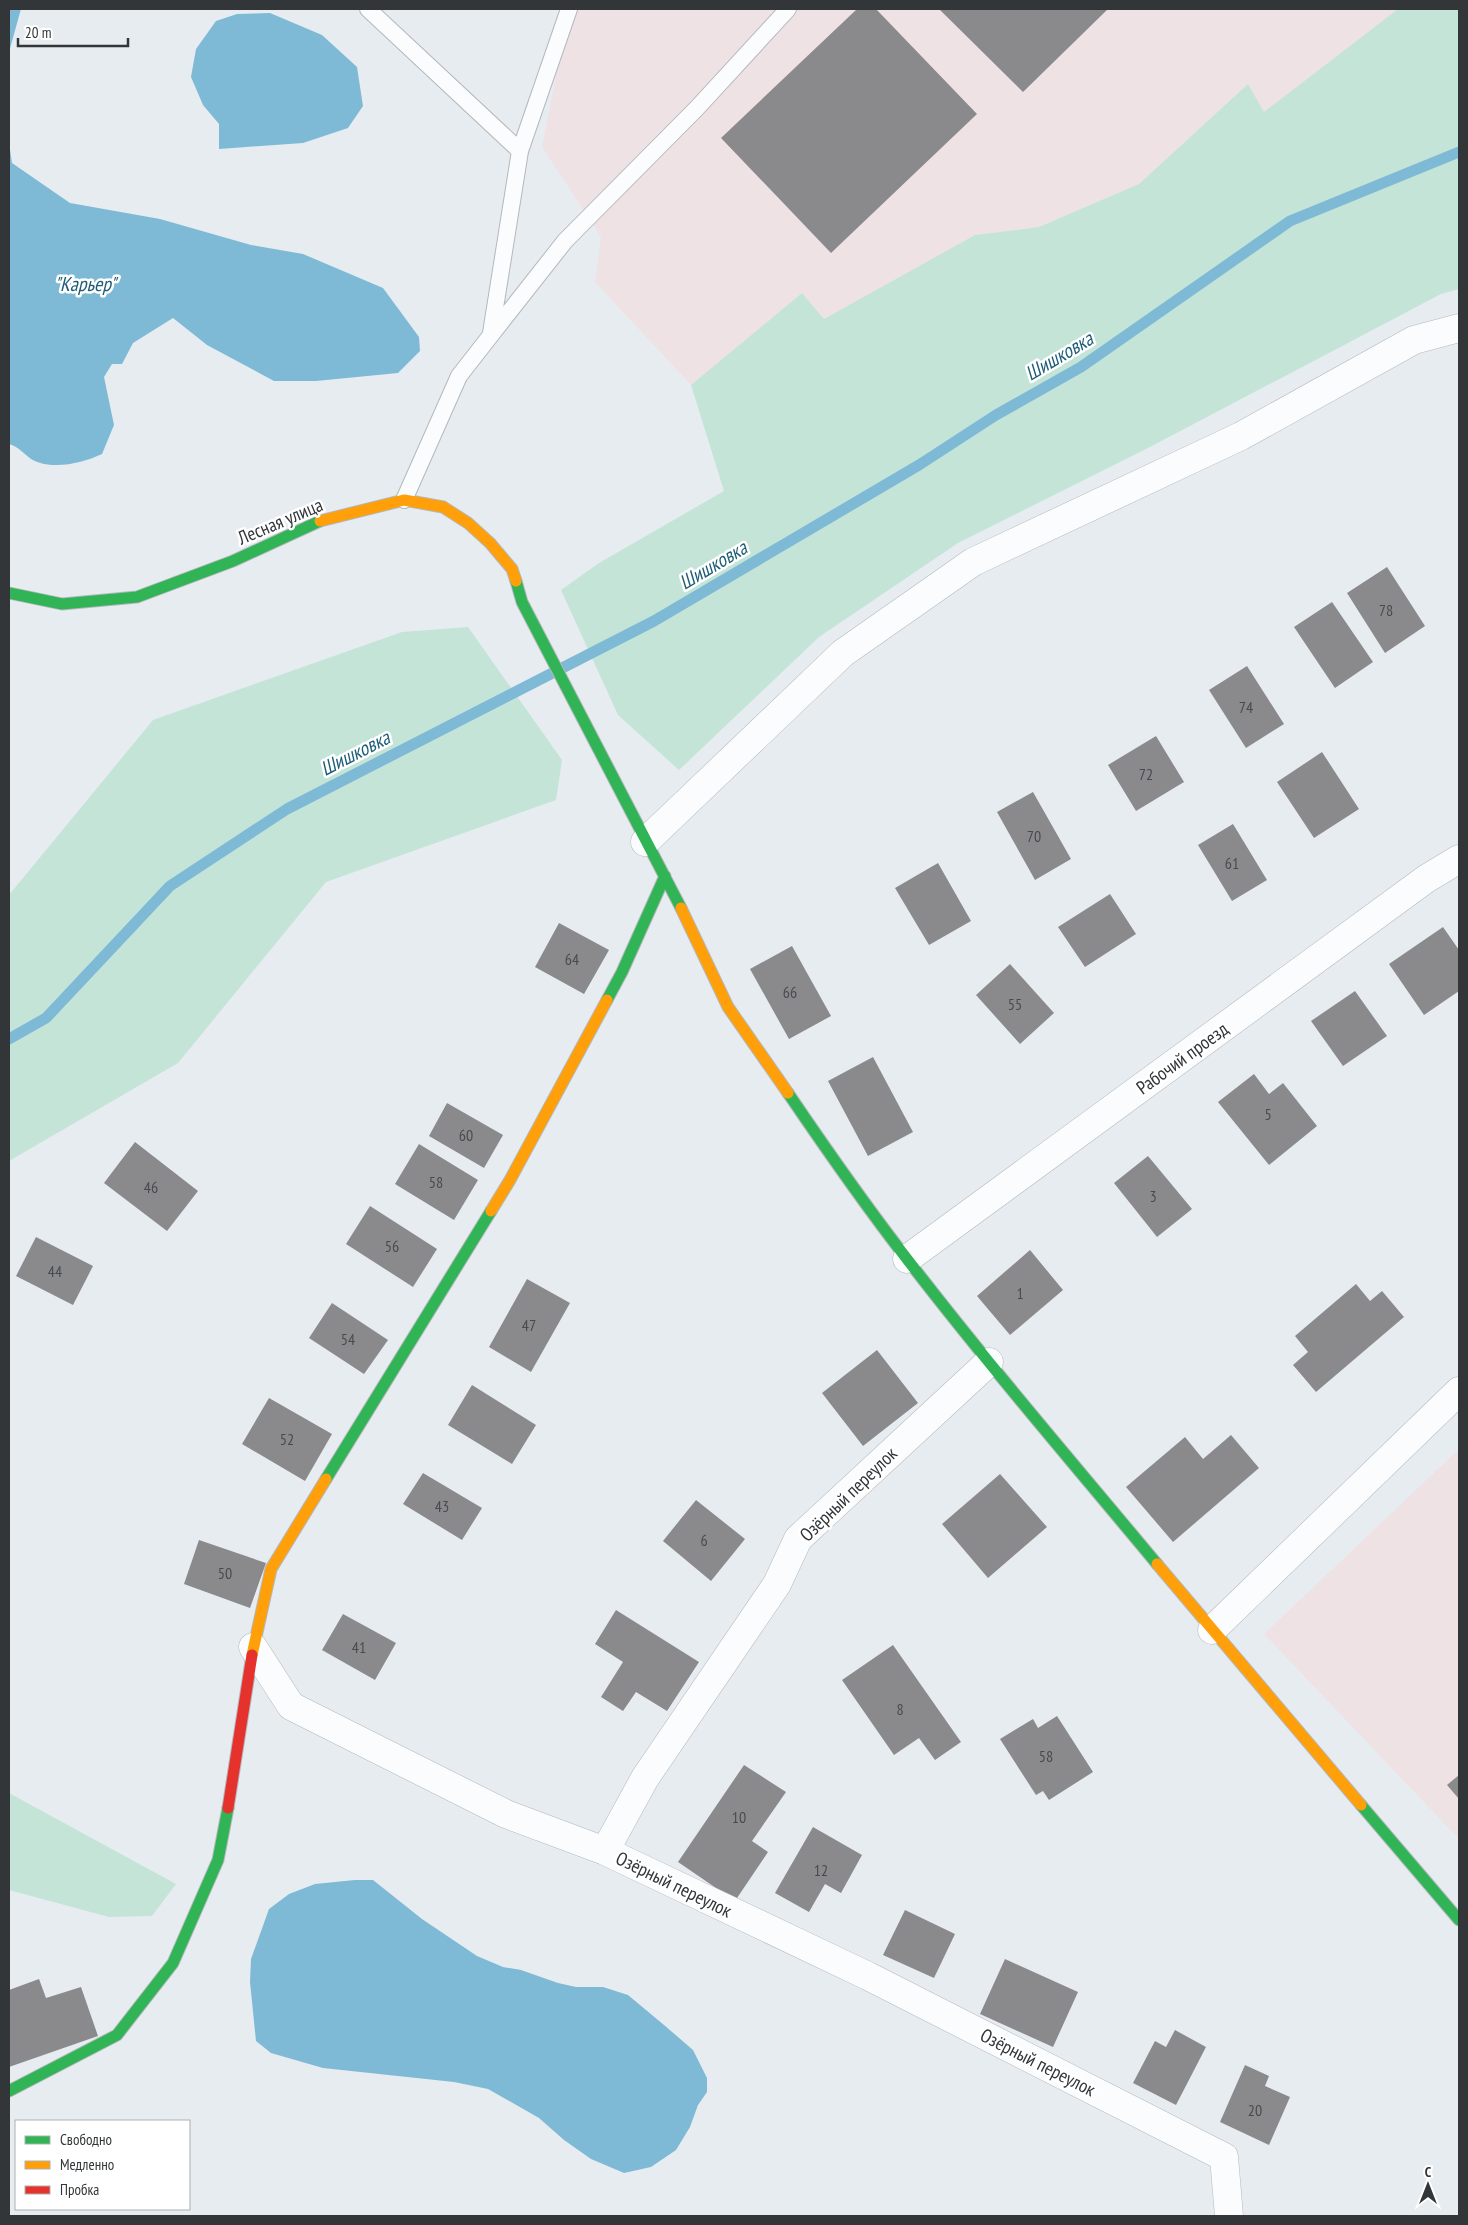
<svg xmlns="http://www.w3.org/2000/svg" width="1468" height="2225" viewBox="0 0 1468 2225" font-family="'PT Sans Narrow',sans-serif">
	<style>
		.industrial { fill: #efe2e5 }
		.green { fill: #c4e4d8 }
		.water { fill: #7ebad6 }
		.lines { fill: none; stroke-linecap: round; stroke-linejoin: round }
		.stream { stroke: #7ebad6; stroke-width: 11 }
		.building { fill: #8a8a8d }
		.lane-casing { stroke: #b4b8bc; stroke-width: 18 }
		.street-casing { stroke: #b4b8bc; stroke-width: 29 }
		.fast-casing { stroke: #b4b8bc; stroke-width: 13 }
		.slow-casing { stroke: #b4b8bc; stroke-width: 13 }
		.jam-casing { stroke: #b4b8bc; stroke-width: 13 }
		.lane { stroke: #fbfcfd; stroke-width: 16 }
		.street { stroke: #fbfcfd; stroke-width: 28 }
		.fast { stroke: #30b455; stroke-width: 11 }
		.slow { stroke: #ff9f0a; stroke-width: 11 }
		.jam { stroke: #e5322d; stroke-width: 11 }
		.labels { text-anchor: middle; stroke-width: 5; stroke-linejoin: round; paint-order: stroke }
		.number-label { font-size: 16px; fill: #484b4d }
		.street-label { font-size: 19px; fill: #323638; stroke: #fff }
		.water-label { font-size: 20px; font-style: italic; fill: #1d5d78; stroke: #fff }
	</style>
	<rect width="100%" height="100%" fill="#e7ecf0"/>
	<!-- industrial -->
	<path class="industrial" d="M 569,9 L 1398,9 L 1264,113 L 1248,84 L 1139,184 L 1039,227 L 975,235 L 824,319 L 802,293 L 691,385 L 595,282 L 601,237 L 542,147 Z
		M 1459,1449 L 1459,1839 L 1264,1634 Z"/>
	<!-- green -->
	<path class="green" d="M 1398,9 L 1459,9 L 1459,289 L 1441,294 L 1148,448 L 958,543 L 819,637 L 679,770 L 618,715 L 561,590 L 599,563 L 724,491 L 691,385 L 802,293 L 824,319 L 975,235 L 1039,227 L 1139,184 L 1248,84 L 1264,112 Z
		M 468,627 L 562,760 L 556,800 L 326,882 L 178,1063 L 9,1161 L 9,895 L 153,720 L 402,632 Z
		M 9,1793 L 176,1884 L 152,1916 L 109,1917 L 9,1890 Z"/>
	<!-- water -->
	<path class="water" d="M 9,9 L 21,9 L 9,52 Z
		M 270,13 L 322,35 L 357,67 L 363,106 L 348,128 L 303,143 L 219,149 L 219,124 L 203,105 L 191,77 L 196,49 L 216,21 L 237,14 Z
		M 9,143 L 12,163 L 70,203 L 160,219 L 251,245 L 303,254 L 383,288 L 419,337 L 420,351 L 398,373 L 316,381 L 274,381 L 207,345 L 173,318 L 133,343 L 122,364 L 112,364 L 104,377 L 114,425 L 102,454 C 83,463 51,471 31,459 C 23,453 19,447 9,444 Z
		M 355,1880 L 373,1880 L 422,1919 L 477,1956 L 503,1967 L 521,1970 L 558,1983 L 576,1987 L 603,1987 L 628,1995 L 664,2025 L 693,2050 L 707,2078 L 707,2092 L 698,2105 L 690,2127 L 676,2150 L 651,2167 L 624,2173 L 591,2159 L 564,2140 L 539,2118 L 488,2089 L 454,2082 L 323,2068 L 271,2053 L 256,2041 L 250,1982 L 251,1959 L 269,1909 L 289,1894 L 315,1884 Z"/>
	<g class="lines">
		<!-- stream -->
		<path class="stream" d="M 9,1039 L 46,1018 L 170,886 L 287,809 L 654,621 L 919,465 L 996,415 L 1081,367 L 1290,221 L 1459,152"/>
	</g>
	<!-- building -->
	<path class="building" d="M 857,9 L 876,9 L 977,114 L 831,253 L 721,138 Z
		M 939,9 L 1108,9 L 1023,92 Z
		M 1387,567 L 1425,626 L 1385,653 L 1347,593 Z
		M 1332,602 L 1373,662 L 1335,688 L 1294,627 Z
		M 1247,666 L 1284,724 L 1246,748 L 1209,690 Z
		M 1156,736 L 1184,782 L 1136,811 L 1108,765 Z
		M 1322,752 L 1359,809 L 1314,838 L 1277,782 Z
		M 1033,792 L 1071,859 L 1035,880 L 997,812 Z
		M 1233,824 L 1267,880 L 1232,901 L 1198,845 Z
		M 938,863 L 971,921 L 929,945 L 895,888 Z
		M 1110,894 L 1136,934 L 1085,967 L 1058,927 Z
		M 559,923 L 609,950 L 584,994 L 535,967 Z
		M 1443,927 L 1459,950 L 1459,991 L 1424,1015 L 1389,964 Z
		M 792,946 L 831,1016 L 789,1039 L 750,969 Z
		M 1010,964 L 1054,1013 L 1020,1044 L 976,995 Z
		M 1355,991 L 1387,1036 L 1343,1066 L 1311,1021 Z
		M 873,1057 L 913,1132 L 868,1156 L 828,1081 Z
		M 1254,1074 L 1269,1094 L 1283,1083 L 1317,1126 L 1269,1165 L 1218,1102 Z
		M 447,1103 L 503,1135 L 484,1168 L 429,1136 Z
		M 135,1142 L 198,1191 L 167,1231 L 104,1183 Z
		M 419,1144 L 478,1180 L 454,1220 L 395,1184 Z
		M 1148,1156 L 1192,1209 L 1157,1237 L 1114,1183 Z
		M 370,1206 L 437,1249 L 413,1287 L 346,1244 Z
		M 36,1237 L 93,1266 L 73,1305 L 16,1276 Z
		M 1030,1250 L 1063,1290 L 1010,1335 L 977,1296 Z
		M 527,1279 L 570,1303 L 531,1372 L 489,1347 Z
		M 1356,1284 L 1370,1301 L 1382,1291 L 1404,1317 L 1316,1392 L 1293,1365 L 1308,1352 L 1295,1336 Z
		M 332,1303 L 388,1340 L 364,1374 L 309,1338 Z
		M 877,1350 L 918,1403 L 863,1446 L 822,1393 Z
		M 472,1385 L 536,1425 L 512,1464 L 448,1425 Z
		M 269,1398 L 332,1434 L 305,1481 L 242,1444 Z
		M 1231,1435 L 1259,1468 L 1173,1542 L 1126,1487 L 1185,1437 L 1203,1459 Z
		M 423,1473 L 482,1508 L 462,1540 L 403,1504 Z
		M 1000,1474 L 1047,1527 L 988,1578 L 942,1524 Z
		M 696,1500 L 745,1539 L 711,1581 L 663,1541 Z
		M 199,1540 L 266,1563 L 250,1608 L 184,1584 Z
		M 616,1610 L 699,1662 L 667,1711 L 636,1692 L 623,1711 L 601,1697 L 623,1662 L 595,1644 Z
		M 343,1614 L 396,1643 L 375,1680 L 322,1650 Z
		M 893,1645 L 961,1742 L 935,1760 L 919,1738 L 894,1755 L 842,1680 Z
		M 1057,1716 L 1093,1772 L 1049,1800 L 1043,1791 L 1036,1795 L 1000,1739 L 1033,1719 L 1038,1728 Z
		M 744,1765 L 786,1792 L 752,1841 L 768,1852 L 735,1901 L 678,1862 Z
		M 1459,1775 L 1459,1799 L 1447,1785 Z
		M 813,1827 L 862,1855 L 841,1893 L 825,1884 L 809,1912 L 775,1893 Z
		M 905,1910 L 955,1934 L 934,1978 L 883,1955 Z
		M 1005,1959 L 1078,1992 L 1053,2047 L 980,2014 Z
		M 39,1979 L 46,1998 L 81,1987 L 98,2036 L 9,2067 L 9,1990 Z
		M 1175,2030 L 1206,2047 L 1176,2105 L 1133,2083 L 1155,2041 L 1166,2047 Z
		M 1245,2065 L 1269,2076 L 1265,2086 L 1290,2097 L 1269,2145 L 1220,2122 Z"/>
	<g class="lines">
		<!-- lane casing -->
		<g class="lane-casing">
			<path id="lane" d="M 368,9 L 520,151
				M 491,333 L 520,151 L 569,9
				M 404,500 L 459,376 L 491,335 L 565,241 L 697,108 L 788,9"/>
		</g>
		<!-- street casing -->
		<g class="street-casing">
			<path id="street" d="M 645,842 L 843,653 L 973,562 L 1241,436 L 1414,340 L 1459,328
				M 907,1259 L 1426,879 L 1459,859
				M 1212,1630 L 1459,1391
				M 253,1647 L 291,1706 L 506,1814 L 605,1851 L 868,1976 L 1224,2157 L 1229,2216
				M 605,1851 L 645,1778 L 777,1584 L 798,1539 L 989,1362"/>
		</g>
		<!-- fast casing -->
		<g class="fast-casing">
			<path id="fast" d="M 516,581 L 522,602 L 681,908
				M 9,593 L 62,604 L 137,597 L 233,561 L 320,521
				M 607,1000 L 622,972 L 665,876
				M 788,1093 C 826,1149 865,1205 907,1259 C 987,1363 1073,1463 1157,1564
				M 326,1479 L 491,1211
				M 1361,1805 L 1459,1920
				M 9,2091 L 117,2035 L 173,1963 L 218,1860 L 228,1808"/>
		</g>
		<!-- slow casing -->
		<g class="slow-casing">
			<path id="slow" d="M 320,521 L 404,500 L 443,507 L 468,523 L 490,543 L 512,569 L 516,581
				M 681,908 L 728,1007 L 788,1093
				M 491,1211 L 510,1180 L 607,1000
				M 1157,1564 L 1361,1805
				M 252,1655 L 271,1569 L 326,1479"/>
		</g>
		<!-- jam casing -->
		<g class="jam-casing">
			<path id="jam" d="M 228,1808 L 252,1655"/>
		</g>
		<!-- lane -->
		<use href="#lane" class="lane"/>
		<!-- street -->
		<use href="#street" class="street"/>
		<!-- fast -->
		<use href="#fast" class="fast"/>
		<!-- slow -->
		<use href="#slow" class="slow"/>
		<!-- jam -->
		<use href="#jam" class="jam"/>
	</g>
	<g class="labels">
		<!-- number labels -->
		<g class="number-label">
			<text x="1386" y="616">78</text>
			<text x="1246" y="713">74</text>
			<text x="1146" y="780">72</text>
			<text x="1034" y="842">70</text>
			<text x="1232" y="869">61</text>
			<text x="572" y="965">64</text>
			<text x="790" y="998">66</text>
			<text x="1015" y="1010">55</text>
			<text x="1268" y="1120">5</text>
			<text x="466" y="1141">60</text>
			<text x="436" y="1188">58</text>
			<text x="151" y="1193">46</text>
			<text x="1153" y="1202">3</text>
			<text x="392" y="1252">56</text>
			<text x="55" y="1277">44</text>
			<text x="1020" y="1299">1</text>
			<text x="529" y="1331">47</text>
			<text x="348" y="1345">54</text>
			<text x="287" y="1445">52</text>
			<text x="442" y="1512">43</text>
			<text x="704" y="1546">6</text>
			<text x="225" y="1579">50</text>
			<text x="359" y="1653">41</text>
			<text x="900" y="1715">8</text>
			<text x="1046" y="1762">58</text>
			<text x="739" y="1823">10</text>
			<text x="821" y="1876">12</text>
			<text x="1255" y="2116">20</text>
		</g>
		<!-- street labels -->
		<g class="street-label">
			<text transform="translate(280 521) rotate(-23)" y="7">Лесная улица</text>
			<text transform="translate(1182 1058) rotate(-36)" y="7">Рабочий проезд</text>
			<text transform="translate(848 1494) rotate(-44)" y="7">Озёрный переулок</text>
			<text transform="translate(674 1884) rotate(26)" y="7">Озёрный переулок</text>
			<text transform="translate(1038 2062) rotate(27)" y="7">Озёрный переулок</text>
		</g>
		<!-- water labels -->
		<g class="water-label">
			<text x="85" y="291">"Карьер"</text>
			<text transform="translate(1059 356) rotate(-31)" y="7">Шишковка</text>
			<text transform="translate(713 565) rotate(-31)" y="7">Шишковка</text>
			<text transform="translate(355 753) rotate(-27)" y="7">Шишковка</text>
		</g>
	</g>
	<!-- border -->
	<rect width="1468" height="2225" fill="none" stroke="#323638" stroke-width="20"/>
	<!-- legend -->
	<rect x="15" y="2120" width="175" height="90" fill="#ffffff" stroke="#adafaf"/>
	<rect x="25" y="2136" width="25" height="8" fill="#30b455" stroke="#adafaf"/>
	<text x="60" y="2145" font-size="15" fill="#323638">Свободно</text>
	<rect x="25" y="2161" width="25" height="8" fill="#ff9f0a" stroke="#adafaf"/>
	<text x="60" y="2170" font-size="15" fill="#323638">Медленно</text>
	<rect x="25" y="2186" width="25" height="8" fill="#e5322d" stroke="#adafaf"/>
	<text x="60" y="2195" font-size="15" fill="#323638">Пробка</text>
	<!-- north arrow -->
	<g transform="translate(1428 2185)" stroke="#ffffff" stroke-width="4" paint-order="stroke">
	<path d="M0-4L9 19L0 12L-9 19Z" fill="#323638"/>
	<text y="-8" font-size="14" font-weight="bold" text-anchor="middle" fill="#323638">С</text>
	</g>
	<!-- scale -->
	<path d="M18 38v8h110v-8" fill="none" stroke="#323638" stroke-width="2.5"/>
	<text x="25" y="38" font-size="15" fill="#323638" stroke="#ffffff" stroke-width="4" paint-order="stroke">20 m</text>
</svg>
